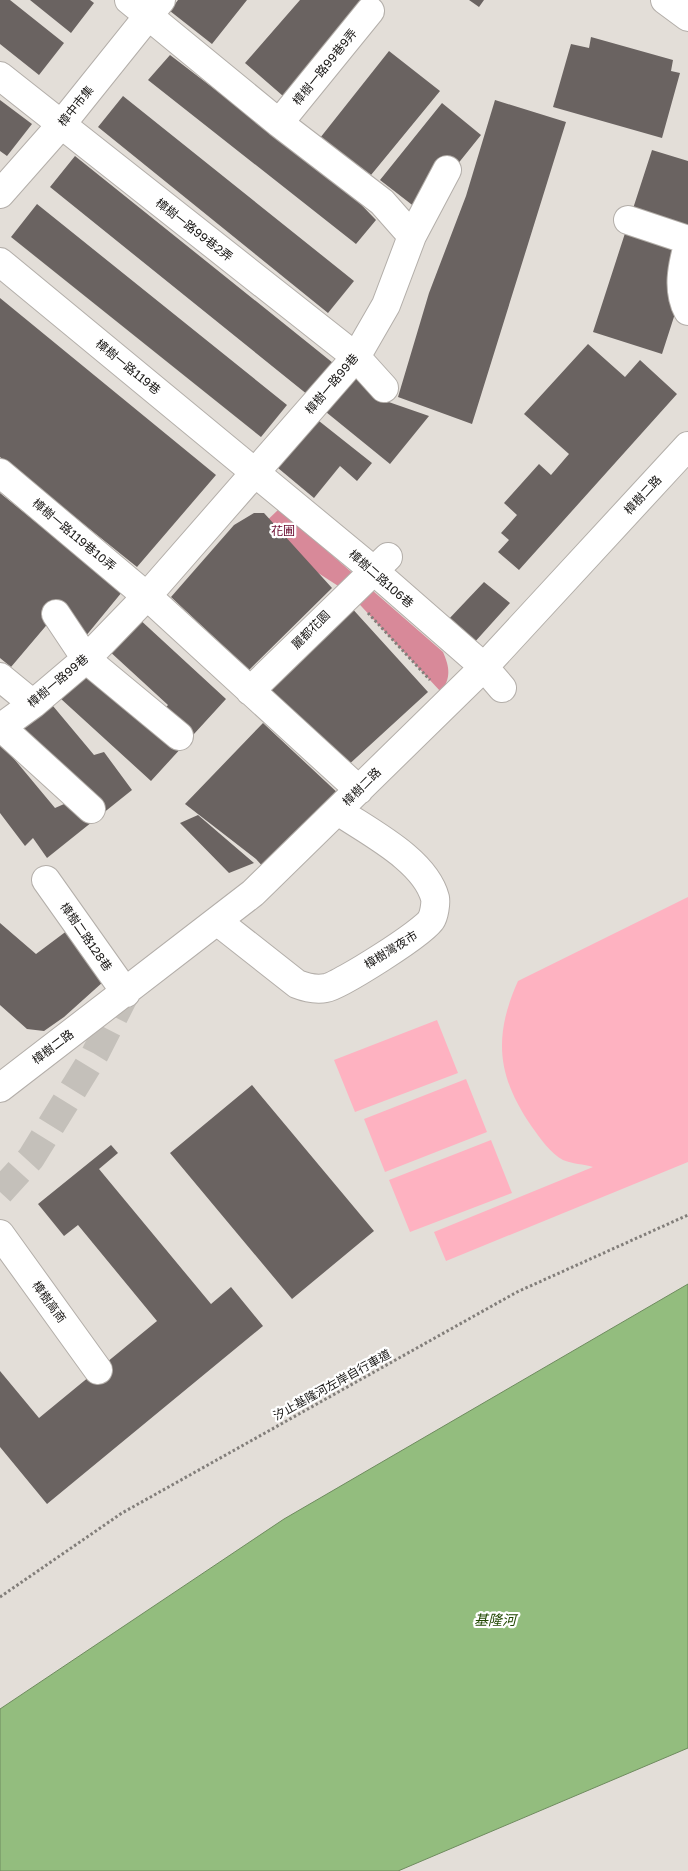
<svg xmlns="http://www.w3.org/2000/svg" width="688" height="1871" viewBox="0 0 688 1871" font-family="'Golos Text','Noto Sans TC',sans-serif">
	<style>
		.green { fill: #feb2c1 }
		.forest { fill: #d88999 }
		.water { fill: #93bd7e; stroke: #6e8b5e }
		.building { fill: #6a6361 }
		.lines { fill: none; stroke-linecap: round; stroke-linejoin: round }
		.minor-tunnel { stroke: #c4c0ba; stroke-width: 28; stroke-dasharray: 28 14; stroke-linecap: butt }
		.minor-casing { stroke: #b3aea9; stroke-width: 30 }
		.path { stroke: #827e7a; stroke-width: 3; stroke-dasharray: 2.5 2.5; stroke-linecap: butt }
		.minor { stroke: #fff; stroke-width: 28 }
		.labels { text-anchor: middle; stroke-width: 4.5; stroke-linejoin: round; paint-order: stroke }
		.street-label { font-size: 12px; fill: #171513; stroke: #fff }
		.park-label { font-size: 12px; fill: #68072c; stroke: #fff }
		.water-label { font-size: 14px; font-style: italic; fill: #214702; stroke: #fff }
	</style>
	<rect width="100%" height="100%" fill="#e3ded8"/>
	<!-- green -->
	<path class="green" d="M 688,897 L 688,1162 L 446,1261 L 434,1232 L 593,1167 C 584,1164 572,1164 563,1160 C 551,1154 540,1138 532,1127 C 497,1076 493,1037 518,981 Z
		M 437,1020 L 458,1073 L 355,1112 L 334,1060 Z
		M 466,1079 L 487,1132 L 385,1172 L 364,1119 Z
		M 491,1140 L 512,1193 L 410,1232 L 389,1180 Z"/>
	<!-- forest -->
	<path class="forest" d="M 279,509 L 443,652 C 450,668 451,678 441,692 L 349,593 L 255,532 Z"/>
	<!-- water -->
	<path class="water" d="M 688,1284 L 688,1748 L 398,1871 L 0,1871 L 0,1709 L 284,1519 Z"/>
	<!-- building -->
	<path class="building" d="M 0,0 L 10,0 L 64,43 L 39,75 L 0,44 Z
		M 30,0 L 90,0 L 94,3 L 71,33 Z
		M 178,0 L 247,0 L 212,44 L 170,11 Z
		M 300,0 L 367,0 L 283,96 L 245,63 Z
		M 469,0 L 484,0 L 479,7 Z
		M 591,37 L 673,60 L 671,71 L 680,73 L 662,138 L 553,107 L 571,44 L 589,48 Z
		M 389,51 L 440,91 L 371,175 L 320,138 Z
		M 170,55 L 349,192 L 376,220 L 356,244 L 148,80 Z
		M 123,96 L 354,281 L 328,313 L 98,127 Z
		M 0,100 L 32,124 L 7,156 L 0,151 Z
		M 495,100 L 566,122 L 472,424 L 398,397 L 429,293 L 466,196 Z
		M 442,103 L 481,135 L 420,211 L 380,180 Z
		M 652,150 L 688,161 L 688,245 L 681,295 L 662,354 L 593,332 Z
		M 75,156 L 333,363 L 308,395 L 50,187 Z
		M 37,204 L 287,405 L 261,437 L 11,237 Z
		M 0,298 L 216,475 L 137,567 L 0,457 Z
		M 588,344 L 625,377 L 640,360 L 677,394 L 519,570 L 498,552 L 509,540 L 501,533 L 517,515 L 504,503 L 539,464 L 551,475 L 569,454 L 524,414 Z
		M 362,371 L 380,399 L 429,416 L 390,464 L 326,412 Z
		M 319,421 L 372,463 L 357,481 L 340,466 L 314,498 L 278,468 Z
		M 0,493 L 122,592 L 85,637 L 56,614 L 11,667 L 0,658 Z
		M 254,513 L 264,513 L 332,588 L 249,670 L 171,597 L 234,525 Z
		M 484,582 L 510,603 L 473,644 L 447,621 Z
		M 349,605 L 428,692 L 345,768 L 262,691 Z
		M 137,617 L 226,699 L 151,781 L 60,698 L 90,666 L 152,723 L 168,705 L 107,649 Z
		M 53,706 L 94,755 L 104,752 L 132,790 L 47,858 L 33,838 L 25,846 L 0,813 L 0,742 L 55,808 L 71,801 L 16,728 Z
		M 263,723 L 341,796 L 265,869 L 256,859 L 185,804 Z
		M 198,815 L 254,863 L 229,873 L 180,823 Z
		M 0,923 L 36,954 L 72,927 L 113,973 L 64,1017 L 44,1031 L 27,1029 L 0,1005 Z
		M 252,1085 L 374,1231 L 292,1299 L 170,1153 Z
		M 111,1145 L 118,1153 L 99,1169 L 211,1304 L 231,1287 L 263,1326 L 47,1504 L 0,1447 L 0,1371 L 39,1418 L 157,1321 L 78,1225 L 64,1236 L 38,1204 Z"/>
	<g class="lines">
		<!-- minor-tunnel -->
		<path class="minor-tunnel" d="M 0,1192 L 31,1158 L 95,1054 L 126,993"/>
		<!-- minor casing -->
		<g class="minor-casing">
			<path id="minor" d="M 129,0 L 279,123 L 382,202 L 412,236
				M 665,0 L 688,17
				M 0,76 L 356,357 L 384,388
				M 279,123 L 370,11
				M 0,194 L 60,126 L 161,0
				M 628,220 L 688,240
				M 688,245 C 682,267 677,290 688,311
				M 0,262 L 373,570 L 484,667 L 502,688
				M 0,473 L 157,605 L 359,790
				M 56,614 L 86,659 L 179,736
				M 0,677 L 33,704
				M 250,691 L 388,557
				M 1,727 L 91,809
				M 0,728 L 33,704 L 86,659 L 147,596 L 356,357 L 386,305 L 412,236 L 447,170
				M 46,880 L 126,993
				M 217,921 L 297,984 C 307,988 315,990 326,988 C 339,986 426,931 431,920 C 434,916 436,903 435,898 C 425,860 369,832 338,811
				M 0,1088 L 253,893 L 484,667 L 688,446
				M 0,1234 L 98,1370"/>
		</g>
		<!-- path -->
		<path class="path" d="M 368,613 L 430,680
			M 0,1597 L 122,1513 L 517,1292 L 688,1215"/>
		<!-- minor -->
		<use href="#minor" class="minor"/>
	</g>
	<g class="labels">
		<!-- street labels -->
		<g class="street-label">
			<text transform="translate(325 67) rotate(-51)" y="4">樟樹一路99巷9弄</text>
			<text transform="translate(76 106) rotate(-51)" y="4">樟中市集</text>
			<text transform="translate(194 230) rotate(38)" y="4">樟樹一路99巷2弄</text>
			<text transform="translate(128 367) rotate(39)" y="4">樟樹一路119巷</text>
			<text transform="translate(332 384) rotate(-50)" y="4">樟樹一路99巷</text>
			<text transform="translate(643 495) rotate(-47)" y="4">樟樹二路</text>
			<text transform="translate(74 535) rotate(40)" y="4">樟樹一路119巷10弄</text>
			<text transform="translate(381 579) rotate(41)" y="4">樟樹二路106巷</text>
			<text transform="translate(311 630) rotate(-45)" y="4">麗都花園</text>
			<text transform="translate(58 681) rotate(-40)" y="4">樟樹一路99巷</text>
			<text transform="translate(362 787) rotate(-45)" y="4">樟樹二路</text>
			<text transform="translate(86 937) rotate(55)" y="4">樟樹二路128巷</text>
			<text transform="translate(391 950) rotate(-32)" y="4">樟樹灣夜市</text>
			<text transform="translate(53 1047) rotate(-37)" y="4">樟樹二路</text>
			<text transform="translate(49 1302) rotate(54)" y="4">樟樹高商</text>
			<text transform="translate(332 1385) rotate(-29)" y="4">汐止基隆河左岸自行車道</text>
		</g>
		<!-- park labels -->
		<g class="park-label">
			<text x="283" y="535">花圃</text>
		</g>
		<!-- water labels -->
		<g class="water-label">
			<text x="495" y="1625">基隆河</text>
		</g>
	</g>
</svg>
